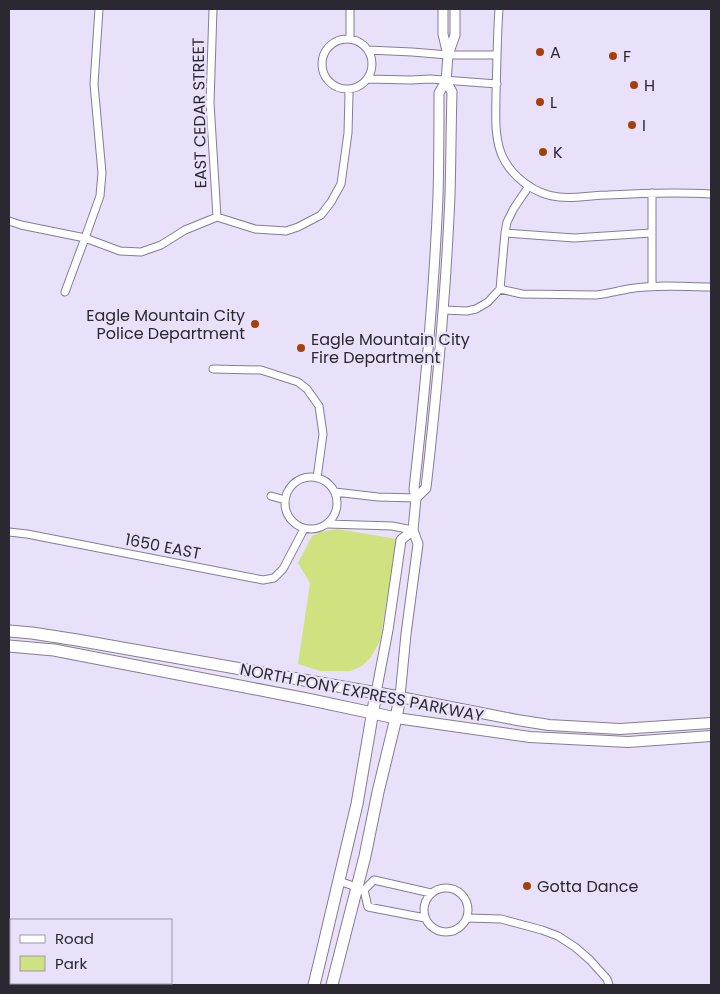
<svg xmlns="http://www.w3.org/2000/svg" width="720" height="994" viewBox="0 0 720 994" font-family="Poppins,sans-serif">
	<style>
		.green { fill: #d0e17f }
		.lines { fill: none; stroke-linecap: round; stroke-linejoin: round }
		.minor-casing { stroke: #847d93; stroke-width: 9 }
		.tertiary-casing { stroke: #847d93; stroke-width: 11 }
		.secondary-casing { stroke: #847d93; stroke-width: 12 }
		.primary-casing { stroke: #847d93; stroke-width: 13 }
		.minor { stroke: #fff; stroke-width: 7 }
		.tertiary { stroke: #fff; stroke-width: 9 }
		.secondary { stroke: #fff; stroke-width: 10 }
		.primary { stroke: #fff; stroke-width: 11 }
		.poi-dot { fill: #a4400c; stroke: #e9e1fa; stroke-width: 2 }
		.labels { text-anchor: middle; stroke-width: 4.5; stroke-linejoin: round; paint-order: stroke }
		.poi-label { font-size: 16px; fill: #2b2831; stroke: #e9e1fa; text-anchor: start }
		.street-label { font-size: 16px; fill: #2b2831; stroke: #e9e1fa }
	</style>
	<rect width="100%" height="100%" fill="#e9e1fa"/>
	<!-- green -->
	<path class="green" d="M 337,529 L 397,539 L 380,641 L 371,657 L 362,666 L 350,671 L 320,671 L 298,664 L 310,583 L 298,563 L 312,536 L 321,532 Z"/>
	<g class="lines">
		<!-- minor casing -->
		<g class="minor-casing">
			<path id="minor" d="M 213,9 L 210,103 L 217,217
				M 350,9 L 350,39
				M 499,9 C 497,37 497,65 496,93 C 496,113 494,134 501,153 C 510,176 535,195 559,197 C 575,199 592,195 608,195 C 643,193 677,192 711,194
				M322 64a25 25 0 1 1 50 0a25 25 0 1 1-50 0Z
				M 368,50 L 412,52 L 448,55 L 497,55
				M 367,79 L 411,80 L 430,79 L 497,84
				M 652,193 L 652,286
				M 9,221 L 21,225 L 85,238 L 120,251 L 141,252 L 161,245 L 185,230 L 217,217 L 255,229 L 286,231 L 298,227 L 321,215 L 331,202 L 341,184 L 348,133 L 349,94 L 348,89
				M 505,233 L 574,238 L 651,233
				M 500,289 L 522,294 L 596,295 C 607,294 617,291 628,289 C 655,284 684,287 711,287
				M 65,292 L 85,238 L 100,196 L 102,173 L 94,84 L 99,9
				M 443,310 L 467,311 L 476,309 L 488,302 L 500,289 L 505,233 L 507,222 L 514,208 L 529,186
				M 213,369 L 261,370 L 298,382 L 307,389 L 319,406 L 323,434 L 317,478
				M285 503a26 26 0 1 1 52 0a26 26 0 1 1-52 0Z
				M 335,492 L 378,497 L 416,498
				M 271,496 L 285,500
				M 328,524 L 392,526 L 413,530
				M 9,532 L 27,534 L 263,580 L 274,578 L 283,569 L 304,529
				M 339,881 L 359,888
				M424 910a22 22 0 1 1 44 0a22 22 0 1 1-44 0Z
				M 364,890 L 368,907 L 425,918
				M 364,890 L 374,880 L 431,893
				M 467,918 L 501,919 L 542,930 L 558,936 L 575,947 L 590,960 L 607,979 L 609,985"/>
		</g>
		<!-- tertiary casing -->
		<g class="tertiary-casing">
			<path id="tertiary" d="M 448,55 L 455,35 L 455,9
				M 416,498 L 426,488 C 437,391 446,293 450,195 C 451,161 451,127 452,92 L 446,81
				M 376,693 L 388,630 L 401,540 L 413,530
				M 400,697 L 406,634 L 418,544 L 413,530 L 416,498 L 414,489 C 425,392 434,294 438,196 C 439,162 439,128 439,93 L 446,81 L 448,55 L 443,34 L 443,9"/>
		</g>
		<!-- secondary casing -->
		<g class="secondary-casing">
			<path id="secondary" d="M 400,697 L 517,720 L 549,725 L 620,729 L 711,723
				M 396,718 L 530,737 L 628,742 L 711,736"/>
		</g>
		<!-- primary casing -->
		<g class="primary-casing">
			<path id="primary" d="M 9,631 L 32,633 L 77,640 L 400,697 L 396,718 L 378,792 L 365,856 L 332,985
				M 9,646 L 54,650 L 307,699 L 396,718
				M 314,985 L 322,952 L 357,804 L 376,693"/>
		</g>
		<!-- minor -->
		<use href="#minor" class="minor"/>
		<!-- tertiary -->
		<use href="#tertiary" class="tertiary"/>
		<!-- secondary -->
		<use href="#secondary" class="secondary"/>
		<!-- primary -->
		<use href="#primary" class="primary"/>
	</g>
	<!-- markers -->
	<g class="poi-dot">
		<circle cx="540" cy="52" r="5"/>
		<circle cx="613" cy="56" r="5"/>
		<circle cx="634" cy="85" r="5"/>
		<circle cx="540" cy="102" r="5"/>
		<circle cx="632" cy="125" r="5"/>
		<circle cx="543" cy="152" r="5"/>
		<circle cx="255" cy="324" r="5"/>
		<circle cx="301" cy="348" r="5"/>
		<circle cx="527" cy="886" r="5"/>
	</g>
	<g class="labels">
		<!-- poi labels -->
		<g class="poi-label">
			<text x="550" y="58">A</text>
			<text x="623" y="62">F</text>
			<text x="644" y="91">H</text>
			<text x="550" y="108">L</text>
			<text x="642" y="131">I</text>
			<text x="553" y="158">K</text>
			<text x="245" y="321" text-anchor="end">Eagle Mountain City<tspan x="245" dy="18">Police Department</tspan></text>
			<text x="311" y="345">Eagle Mountain City<tspan x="311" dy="18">Fire Department</tspan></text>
			<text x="537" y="892">Gotta Dance</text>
		</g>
		<!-- street labels -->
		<g class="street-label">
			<text transform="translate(199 113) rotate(-91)" y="6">EAST CEDAR STREET</text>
			<text transform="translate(163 546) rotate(11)" y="6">1650 EAST</text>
			<text transform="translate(362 692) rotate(11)" y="6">NORTH PONY EXPRESS PARKWAY</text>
		</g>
	</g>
	<!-- border -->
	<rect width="720" height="994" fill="none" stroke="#2b2831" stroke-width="20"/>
	<!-- legend -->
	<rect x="10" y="919" width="162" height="65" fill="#e9e1fa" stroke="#9d97aa"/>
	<rect x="20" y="935" width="25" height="8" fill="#ffffff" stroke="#9d97aa"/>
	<text x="55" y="944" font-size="15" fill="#2b2831">Road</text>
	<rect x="20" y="956" width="25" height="15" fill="#d0e17f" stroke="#9d97aa"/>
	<text x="55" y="969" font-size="15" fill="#2b2831">Park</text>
</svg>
